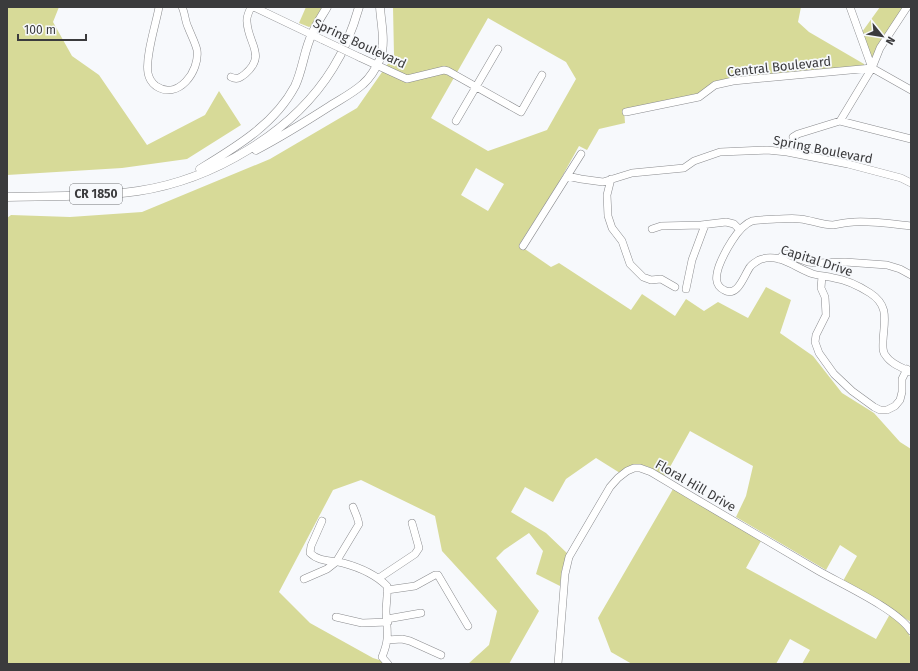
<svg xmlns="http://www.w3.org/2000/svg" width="918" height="671" viewBox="0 0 918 671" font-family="'Fira Sans',sans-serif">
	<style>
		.green { fill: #d7da98; fill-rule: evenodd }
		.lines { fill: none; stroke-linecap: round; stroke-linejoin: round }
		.minor-casing { stroke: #8a8b8e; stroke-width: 8 }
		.major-casing { stroke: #8a8b8e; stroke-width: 9 }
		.minor { stroke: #fff; stroke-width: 7 }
		.major { stroke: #fff; stroke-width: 8 }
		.minor-bridge-casing { stroke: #8a8b8e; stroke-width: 8; stroke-linecap: butt }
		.minor-bridge { stroke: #fff; stroke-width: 7 }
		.labels { text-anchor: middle; stroke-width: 3.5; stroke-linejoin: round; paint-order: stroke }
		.shield { fill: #f7f9fc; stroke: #737476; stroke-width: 1 }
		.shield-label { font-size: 12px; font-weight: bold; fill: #3b3b3d }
		.street-label { font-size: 13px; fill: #3b3b3d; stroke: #f7f9fc }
	</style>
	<rect width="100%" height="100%" fill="#f7f9fc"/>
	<!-- green -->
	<path class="green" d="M 7,7 L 59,7 L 53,22 L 72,56 L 99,75 L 147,145 L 205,115 L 219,91 L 241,125 L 187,159 L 122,168 L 7,175 Z
		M 306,7 L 323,7 L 314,24 L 309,27 L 299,23 Z
		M 393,7 L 801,7 L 798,22 L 809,32 L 864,64 L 864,66 L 730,79 L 699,94 L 624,109 L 625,123 L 599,129 L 587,150 L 579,146 L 559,182 L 519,245 L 551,267 L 559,263 L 631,310 L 642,294 L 675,316 L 686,299 L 704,311 L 718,302 L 748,318 L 766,287 L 791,300 L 780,333 L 813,356 L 842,393 L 874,413 L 900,442 L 911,449 L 911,622 L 843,581 L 857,556 L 840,545 L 826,570 L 736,517 L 746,496 L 753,466 L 690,431 L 665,476 C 648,466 638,458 620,473 L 596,458 L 566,479 L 553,502 L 525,487 L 511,512 L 546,533 L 568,554 L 562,569 L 560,586 L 536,574 L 543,551 L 529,533 L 504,550 L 496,558 L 539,611 L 509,664 L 468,664 L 489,645 L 497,611 L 442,551 L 435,516 L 361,480 L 333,490 L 279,592 L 310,623 L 373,658 L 392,664 L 7,664 L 7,218 L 11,215 L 70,217 L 142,212 L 270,159 L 357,108 L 394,55 ZM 488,18 L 566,62 L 576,79 L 547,130 L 488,151 L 431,118 ZM 476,168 L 504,184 L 488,211 L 461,195 Z
		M 880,7 L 904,7 L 873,57 L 871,57 L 862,32 Z
		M 673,489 L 762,539 L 746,568 L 876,639 L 890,614 L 908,631 L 911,640 L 911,664 L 802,664 L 810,650 L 790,639 L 776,664 L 632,664 L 611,652 L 598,618 Z"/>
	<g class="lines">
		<!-- minor casing -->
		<g class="minor-casing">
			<path id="minor" d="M 159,7 C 156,24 145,57 148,73 C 149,79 152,83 156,86 C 178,101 200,71 197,50 C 195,42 191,35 188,27 C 185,21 185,13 182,7
				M 254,7 L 323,40
				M 850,7 L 872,68
				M 359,57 L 407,79 L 444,70 L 448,71 L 521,112 L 542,75
				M 231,77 C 237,80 240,78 245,74 C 267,55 248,44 247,22 C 246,17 249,12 251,7
				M 626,112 L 699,97 L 715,85 L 733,81 L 872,68 L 911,90
				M 456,121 L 498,49
				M 840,121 L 872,68 L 880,48 L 907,7
				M 793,137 L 798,134 L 840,121 L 911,139
				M 567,176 L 581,179 L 603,182 L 632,173 L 684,168 L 694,161 L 720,152 L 767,150 L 787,152 L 848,164 L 901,178 L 911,183
				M 611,179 L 607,195 L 608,216 L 612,228 L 622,241 L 630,264 L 643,277 L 651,280 L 661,279 L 675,287
				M 911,226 C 893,224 873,221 854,222 C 847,222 840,224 833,225 C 822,225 811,220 800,219 C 793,218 784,219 776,219 C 769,220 760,219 752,221 C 738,226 724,253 719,266 C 716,275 714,285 724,290 C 738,298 744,275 750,267 C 752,264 756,262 759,260 C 779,252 795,268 813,274 C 820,276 827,276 834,278 C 847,280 859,286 870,293 C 890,306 884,321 883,341 C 883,347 882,352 886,356 C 891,364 903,368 911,372
				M 652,229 L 661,226 L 701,225 L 726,222 L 734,224 L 740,230
				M 523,246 L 581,154
				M 779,259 L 783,255 L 786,254 L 808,262 L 817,263 L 845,262 L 887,265 L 900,269 L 911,275
				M 822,276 L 821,288 L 825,297 L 826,315 L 816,335 L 815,342 L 819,353 L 834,374 L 852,391 L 874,407 L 880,410 L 887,410 L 895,406 L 900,400 L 902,392 L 902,379 L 907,369
				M 686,289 L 692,260 L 705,225
				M 322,521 L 311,546 L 310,553 C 319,562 331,560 343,563 C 358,567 376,575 387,586 C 388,595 386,603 386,612 C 387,631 390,638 382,657 L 388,664
				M 379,578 L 415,554 L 419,548 L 412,523
				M 304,579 L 327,569 L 336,562 L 359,524 L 357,517 L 353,507
				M 387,590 L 415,586 L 435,575 L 438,575 L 468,626
				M 336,617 L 362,623 L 388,622
				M 387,619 L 421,613
				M 387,640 L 402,639 L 410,641 L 441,655
				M 558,664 L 565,574 L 569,557 L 610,487 L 618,478 L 627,471 L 634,468 L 640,468 L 651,472 C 706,505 761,537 817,570 C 841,584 897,609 911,631"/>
		</g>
		<!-- major casing -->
		<g class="major-casing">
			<path id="major" d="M 256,150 C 281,137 305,122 330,106 C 341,99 353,93 363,84 C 370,78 376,68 380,59 C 386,42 381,24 380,7
				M 200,169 C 236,147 275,124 295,86 C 303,69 304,50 312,34 C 316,24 322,16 327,7
				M 7,197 C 50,196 95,197 138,191 C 212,180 293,133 333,68 C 345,49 353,28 359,7"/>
		</g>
		<!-- minor -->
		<use href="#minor" class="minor"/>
		<!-- major -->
		<use href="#major" class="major"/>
		<!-- minor-bridge casing -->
		<g class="minor-bridge-casing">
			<path id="minor-bridge" d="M 323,40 L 359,57"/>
		</g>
		<!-- minor-bridge -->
		<use href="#minor-bridge" class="minor-bridge"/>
	</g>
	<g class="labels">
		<!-- shield labels -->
		<rect class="shield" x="70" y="184" width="52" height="20" rx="3"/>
		<g class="shield-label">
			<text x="96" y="198">CR 1850</text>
		</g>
		<!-- street labels -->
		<g class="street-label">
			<text transform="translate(360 43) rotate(25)" y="5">Spring Boulevard</text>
			<text transform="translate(779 66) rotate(-6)" y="5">Central Boulevard</text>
			<text transform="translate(823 149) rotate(11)" y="5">Spring Boulevard</text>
			<text transform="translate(817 260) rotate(18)" y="5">Capital Drive</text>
			<text transform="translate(696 485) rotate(30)" y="5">Floral Hill Drive</text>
		</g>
	</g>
	<!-- border -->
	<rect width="918" height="671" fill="none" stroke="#3b3b3d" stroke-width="16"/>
	<!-- north arrow -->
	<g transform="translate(882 36) rotate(120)" stroke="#f7f9fc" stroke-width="3" paint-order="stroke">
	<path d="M0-3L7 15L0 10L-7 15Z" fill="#3b3b3d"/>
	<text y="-6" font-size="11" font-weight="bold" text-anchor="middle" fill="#3b3b3d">N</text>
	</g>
	<!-- scale -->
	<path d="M18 34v6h68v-6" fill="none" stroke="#3b3b3d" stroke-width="2"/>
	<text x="24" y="34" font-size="12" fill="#3b3b3d" stroke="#f7f9fc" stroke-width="3" paint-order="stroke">100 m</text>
</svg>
